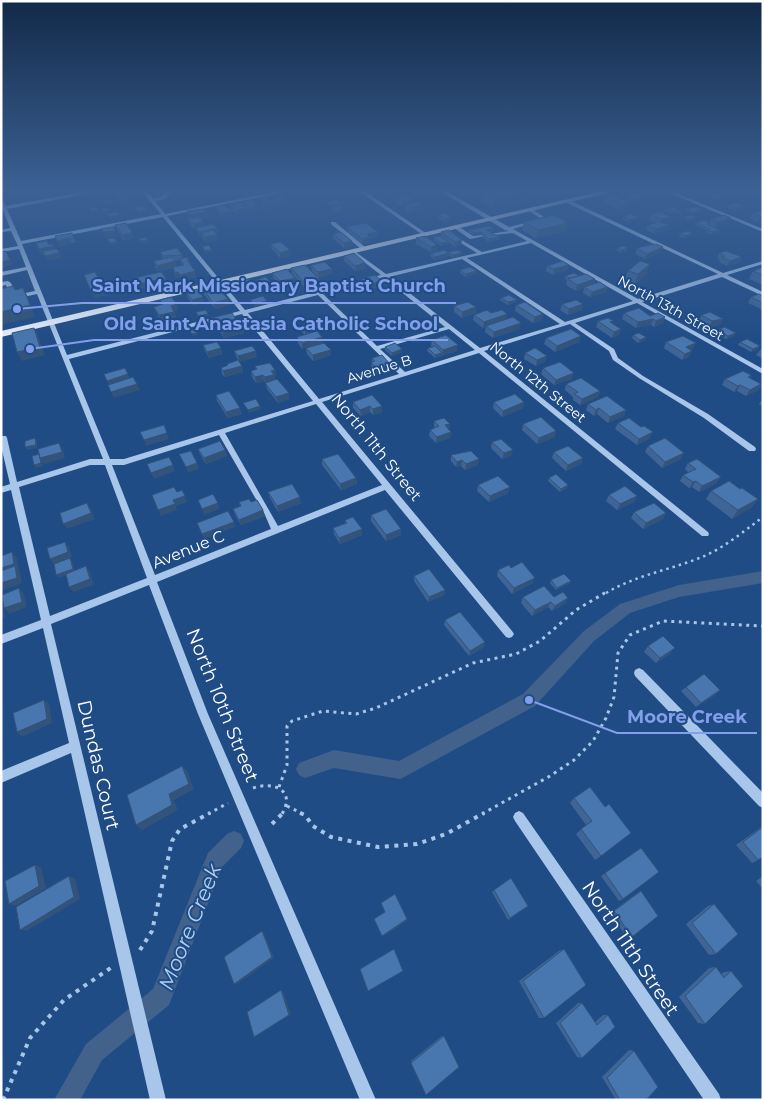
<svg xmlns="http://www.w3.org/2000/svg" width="764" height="1101" viewBox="0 0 764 1101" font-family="Montserrat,sans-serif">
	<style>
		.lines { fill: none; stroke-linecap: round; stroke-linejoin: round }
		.canal { fill: #42628b; fill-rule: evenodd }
		.path-far2 { stroke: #a8c6ea; stroke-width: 2.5; stroke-dasharray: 2.5 4; stroke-linecap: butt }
		.path-far1 { stroke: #a8c6ea; stroke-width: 3; stroke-dasharray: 3 4.5; stroke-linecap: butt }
		.path { stroke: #a8c6ea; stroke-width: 4; stroke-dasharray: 4 5.5; stroke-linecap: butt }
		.minor { fill: #a8c6ea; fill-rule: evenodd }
		.major { fill: #ecf3fe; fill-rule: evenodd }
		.wall { fill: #3e6596; fill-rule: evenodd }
		.shaded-wall { fill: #32537a }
		.building { fill: #4876ae; stroke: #32537a }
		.labels { text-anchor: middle; stroke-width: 4; stroke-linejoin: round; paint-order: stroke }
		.far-street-label { font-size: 14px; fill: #fff; stroke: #204c85 }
		.street-label { font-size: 16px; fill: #fff; stroke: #204c85 }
		.near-street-label { font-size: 19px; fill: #fff; stroke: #204c85 }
		.near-water-label { font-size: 21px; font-style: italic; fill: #b4d0f1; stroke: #204c85 }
		.leader { fill: none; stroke: #839eea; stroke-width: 2 }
		.callout-dot { fill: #839eea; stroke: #204c85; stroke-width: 2 }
		.callout-label { font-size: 18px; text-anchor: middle; font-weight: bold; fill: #839eea; stroke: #204c85; stroke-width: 4; stroke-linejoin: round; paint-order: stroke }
	</style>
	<rect width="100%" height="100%" fill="#204c85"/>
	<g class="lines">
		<!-- canal -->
		<path class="canal" d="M 763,571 L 763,583 L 679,597 L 630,613 L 594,641 L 535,706 L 406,776 L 400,779 L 334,768 L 305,778 L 299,775 L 296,769 L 299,763 L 334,750 L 399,761 L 523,694 L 584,631 L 620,604 L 679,585 Z
			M 234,831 L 241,834 L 244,841 L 241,848 L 222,867 L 169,1005 L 102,1060 L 80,1100 L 54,1100 L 86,1044 L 153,989 L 208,853 L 227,834 Z"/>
		<!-- path-far2 -->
		<path class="path-far2" d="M 606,593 C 636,575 670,570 702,557 C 724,548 744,531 763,517"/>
		<!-- path-far1 -->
		<path class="path-far1" d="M 279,787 L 287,765 L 287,726 L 292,721 L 323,711 L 356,714 L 376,708 L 473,663 L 516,654 L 540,641 L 576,610 L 608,591
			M 253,788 C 274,781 296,790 282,814
			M 287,806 L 303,814
			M 208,814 L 228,803
			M 482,814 L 550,776 L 574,760 L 593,741 L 606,718 L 614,697 L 618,653 L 630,635 L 663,621 L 763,626"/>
		<!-- path -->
		<path class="path" d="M 300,813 L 305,815 L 313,826 L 331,837 L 378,847 L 417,844 L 446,834 L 484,813
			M 272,824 L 283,813
			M 140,950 L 152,931 L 172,841 L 180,829 L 210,813
			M 3,1100 L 30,1038 L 64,1000 L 112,967"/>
		<!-- minor -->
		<path class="minor" d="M 95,190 L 107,190 L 7,209 L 21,241 L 161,214 L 141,190 L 146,190 L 153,199 L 161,197 L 168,190 L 173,190 L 165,199 L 155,201 L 165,214 L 285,190 L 296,190 L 167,216 L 245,310 L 381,275 L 351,252 L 351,250 L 353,250 L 386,274 L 477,253 L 451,237 L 451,236 L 453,235 L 482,252 L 527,241 L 513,233 L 486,236 L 486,234 L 488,234 L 509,231 L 505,230 L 438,190 L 444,190 L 509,227 L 541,219 L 528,210 L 532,209 L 547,219 L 513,229 L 638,299 L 718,274 L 567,203 L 567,201 L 571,201 L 723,273 L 763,261 L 763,264 L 727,275 L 763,292 L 763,296 L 722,277 L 642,302 L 763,369 L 763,374 L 637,303 L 575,323 L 614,349 L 618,358 L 643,376 L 708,414 L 755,447 L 756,449 L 755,451 L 749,451 L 704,418 L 639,378 L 613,360 L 609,351 L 570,324 L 484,351 L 708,532 L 709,534 L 708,536 L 702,536 L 479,353 L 322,402 L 512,631 L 514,634 L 512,637 L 509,638 L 506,637 L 385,490 L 157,582 L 208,714 L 376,1100 L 360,1100 L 198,714 L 149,585 L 51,624 L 166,1100 L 150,1100 L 71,753 L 1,783 L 1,771 L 69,743 L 43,628 L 1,644 L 1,635 L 41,620 L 11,490 L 1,493 L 1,487 L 10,484 L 1,446 L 1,436 L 6,436 L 7,438 L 17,482 L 90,459 L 103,459 L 37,294 L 1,302 L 1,298 L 35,291 L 27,270 L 1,276 L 1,272 L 26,267 L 19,249 L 1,252 L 1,249 L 18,246 L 11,231 L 1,232 L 1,230 L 10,228 L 1,205 L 1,198 L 6,206 ZM 163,217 L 240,311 L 67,355 L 22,244 ZM 531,243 L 633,301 L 565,322 L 467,258 ZM 462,259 L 560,324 L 480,348 L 389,277 ZM 384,278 L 445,327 L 377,346 L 323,294 ZM 318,295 L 399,374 L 319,399 L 248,313 ZM 242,314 L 313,401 L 124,459 L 110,459 L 69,359 ZM 449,329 L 475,350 L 405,372 L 380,349 ZM 316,404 L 382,485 L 278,526 L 225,433 ZM 219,435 L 265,515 L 271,529 L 155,575 L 112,465 L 124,465 ZM 90,465 L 105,465 L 147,578 L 50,616 L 19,487 Z
			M 357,190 L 363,190 L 427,234 L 423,235 Z
			M 662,190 L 669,190 L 763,229 L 763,232 Z
			M 331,222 L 335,222 L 365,247 L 365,249 L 361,249 L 331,224 Z
			M 454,226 L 458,226 L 473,236 L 483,235 L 485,236 L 470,239 L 454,228 Z
			M 8,281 L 11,283 L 14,291 L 1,295 L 1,291 L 8,290 L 6,285 L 1,286 L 1,282 Z
			M 639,668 L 643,670 L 763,793 L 763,808 L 759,806 L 635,676 L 634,673 L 635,670 Z
			M 519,811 L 523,813 L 719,1094 L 721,1100 L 704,1100 L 515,821 L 513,817 L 515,813 Z"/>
		<!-- major -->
		<path class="major" d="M 607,190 L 620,190 L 1,337 L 1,331 Z"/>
	</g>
	<!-- wall -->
	<path class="wall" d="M 311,190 L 325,190 L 326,191 L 327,196 L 318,198 L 312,193 Z
		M 334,190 L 354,190 L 356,197 L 344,199 Z
		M 461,190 L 477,190 L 477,193 L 465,196 L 461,193 Z
		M 536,190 L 556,190 L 557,197 L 551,198 Z
		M 682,190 L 713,190 L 712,193 L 705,195 L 698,192 L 697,194 L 690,196 L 682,192 Z
		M 754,190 L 763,190 L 763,196 L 762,196 L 753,193 Z
		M 112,191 L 129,202 L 119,204 L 114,196 Z
		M 610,194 L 627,208 L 620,210 L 602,201 L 603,196 Z
		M 712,194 L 724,195 L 723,198 L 713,200 L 708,198 L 709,196 L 712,195 Z
		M 406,195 L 406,197 L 412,200 L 412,203 L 422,210 L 410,213 L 405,210 L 405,206 L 401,207 L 396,204 L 396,199 L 393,200 L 389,198 L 389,196 Z
		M 482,195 L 528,200 L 492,208 L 481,202 Z
		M 627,196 L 641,197 L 640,199 L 630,202 L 625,201 Z
		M 272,197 L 285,200 L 286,205 L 278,206 L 274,203 L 275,208 L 265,210 L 262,208 L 261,198 L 273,202 Z
		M 244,202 L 258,210 L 250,212 L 245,207 L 246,213 L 237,215 L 231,210 L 230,205 L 244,204 Z
		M 326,203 L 341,206 L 343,211 L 336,212 L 333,210 L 333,208 L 331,208 L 327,205 Z
		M 728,205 L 743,208 L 734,211 L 727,208 Z
		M 216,207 L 232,216 L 223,218 L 217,212 Z
		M 665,209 L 682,212 L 681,214 L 664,212 Z
		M 687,209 L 702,210 L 701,212 L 693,214 L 686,211 Z
		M 763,210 L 763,220 L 757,222 L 750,218 L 752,213 Z
		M 187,211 L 207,217 L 201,219 L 204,226 L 217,228 L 218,233 L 216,233 L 217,235 L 218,240 L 206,243 L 202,236 L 201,237 L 198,233 L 196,228 L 194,229 L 190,224 L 188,219 L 190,219 L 188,216 Z
		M 651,214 L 671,217 L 669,222 L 663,223 L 669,230 L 654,234 L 646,230 L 648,225 L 656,223 L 649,220 Z
		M 438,215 L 451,218 L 451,220 L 445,222 L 438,218 Z
		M 623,217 L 638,220 L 629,222 L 623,220 Z
		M 685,217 L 696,219 L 688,221 L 684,219 Z
		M 731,218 L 728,223 L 715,227 L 709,225 L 720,230 L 719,233 L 711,235 L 705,232 L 706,230 L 695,225 L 696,223 L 710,223 L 711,219 Z
		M 524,222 L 568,223 L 566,231 L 536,238 L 522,230 Z
		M 115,225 L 134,238 L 124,241 L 117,230 Z
		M 347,227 L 378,232 L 378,237 L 370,239 L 370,242 L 362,244 L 348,232 Z
		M 469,230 L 494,231 L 490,232 L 500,237 L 500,239 L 488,242 L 481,234 L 473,236 L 469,233 Z
		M 441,232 L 461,245 L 455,247 L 448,242 L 448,244 L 441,246 L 433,240 L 433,237 L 441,237 Z
		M 72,233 L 76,243 L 71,243 L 59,247 Z
		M 680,233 L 692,236 L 684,238 L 679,236 Z
		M 333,234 L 353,246 L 344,248 L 333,239 Z
		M 416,238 L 437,245 L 437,251 L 431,252 L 416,244 Z
		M 271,244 L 291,256 L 280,258 L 272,249 Z
		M 663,247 L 661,253 L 645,259 L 635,254 L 637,248 Z
		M 617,248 L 627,251 L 621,253 L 616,250 Z
		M 160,252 L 182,255 L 183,258 L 189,260 L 191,265 L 196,277 L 182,280 L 180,277 L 176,278 L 173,268 L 158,271 L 155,267 L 154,261 L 163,259 ZM 180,260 L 182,265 L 177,266 L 175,261 Z
		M 449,252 L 462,253 L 462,255 L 453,258 L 449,255 Z
		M 449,253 L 449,256 L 435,260 L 430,256 L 430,254 Z
		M 719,253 L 742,257 L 740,262 L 727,266 L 719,262 L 720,260 L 717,259 Z
		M 344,256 L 365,263 L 366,269 L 355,271 L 344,261 Z
		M 311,265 L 332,274 L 318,278 L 312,271 Z
		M 569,265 L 567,270 L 553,275 L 546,271 L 547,266 Z
		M 763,267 L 763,285 L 749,279 L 753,271 Z
		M 291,268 L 319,279 L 319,285 L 305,288 L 292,274 Z
		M 460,270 L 476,271 L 476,274 L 466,277 L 460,273 Z
		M 628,271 L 646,275 L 634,285 L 624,282 Z
		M 272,273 L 295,278 L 296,284 L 280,286 L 273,278 Z
		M 565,276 L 579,276 L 595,279 L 594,284 L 607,287 L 606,292 L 590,297 L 583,293 L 584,288 L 576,291 L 566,285 L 567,280 L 565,278 Z
		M 367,277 L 382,286 L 367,290 L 362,286 L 362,281 L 368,280 Z
		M 256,280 L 272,286 L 262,288 L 257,283 Z
		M 240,281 L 256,292 L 246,294 L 241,287 Z
		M 202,287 L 228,299 L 229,305 L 215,309 L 203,293 Z
		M 186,292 L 204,303 L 193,305 L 188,298 Z
		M 763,296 L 763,310 L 748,303 L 751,297 Z
		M 501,298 L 517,300 L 516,302 L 508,305 L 500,300 Z
		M 160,300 L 178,310 L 174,311 L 176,317 L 161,321 L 156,312 L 154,307 L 162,305 Z
		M 562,304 L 583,304 L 582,310 L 568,315 L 560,310 Z
		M 516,305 L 543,314 L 542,320 L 533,323 L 515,311 Z
		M 454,306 L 476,307 L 476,313 L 462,318 L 454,312 Z
		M 491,313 L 506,320 L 519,329 L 493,338 L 485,332 L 486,326 L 483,328 L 473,320 L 474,315 Z
		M 624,313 L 650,316 L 663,323 L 654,327 L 651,325 L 636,328 L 622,319 Z
		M 701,315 L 720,325 L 709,327 L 699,321 Z
		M 211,318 L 236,321 L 243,327 L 244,333 L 224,338 L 219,330 L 216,330 L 212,324 Z
		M 598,321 L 621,329 L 619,335 L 612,338 L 596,327 Z
		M 301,325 L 323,325 L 323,331 L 318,332 L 302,349 L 298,343 L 297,337 L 305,335 L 301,331 Z
		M 717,330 L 734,336 L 726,339 L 715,333 Z
		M 633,335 L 646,337 L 645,340 L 638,343 L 632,338 Z
		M 546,338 L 579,342 L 555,352 L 544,344 Z
		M 432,340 L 457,351 L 435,358 L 427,351 L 428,348 L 432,347 L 431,346 Z
		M 666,342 L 693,349 L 690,350 L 689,357 L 682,360 L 664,348 Z
		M 740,342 L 760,346 L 758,349 L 751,352 L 738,345 Z
		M 203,345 L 223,354 L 209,358 L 205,351 Z
		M 385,347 L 402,352 L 392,356 L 385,350 Z
		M 306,348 L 331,355 L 313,361 L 307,354 Z
		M 763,348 L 763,359 L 756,355 L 760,350 Z
		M 234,351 L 257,357 L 239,362 L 236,356 Z
		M 525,353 L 546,361 L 536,366 L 524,359 Z
		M 372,358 L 391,370 L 377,375 L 371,368 Z
		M 227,364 L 242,366 L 243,372 L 225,377 L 222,374 L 221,368 L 228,366 Z
		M 255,366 L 275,370 L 276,376 L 274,377 L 275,380 L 289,399 L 278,403 L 267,389 L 266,383 L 264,381 L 256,383 L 252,377 L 251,371 L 256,370 Z
		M 543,368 L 572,379 L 554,385 L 541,374 Z
		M 751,375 L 750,378 L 761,384 L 758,390 L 746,396 L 737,391 L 734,392 L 722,385 L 725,379 Z
		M 566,384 L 600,391 L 598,397 L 580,405 L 573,400 L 573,397 L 565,390 Z
		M 216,395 L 242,414 L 228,418 L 217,401 Z
		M 372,395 L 382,412 L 373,415 L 370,412 L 361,416 L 353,408 L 353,402 Z
		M 763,398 L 763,407 L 759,404 Z
		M 494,402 L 524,402 L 523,408 L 502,417 L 493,408 Z
		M 588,404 L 626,410 L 624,416 L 608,423 L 597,414 L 594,416 L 586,410 Z
		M 434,421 L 450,424 L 449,430 L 451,432 L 450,438 L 436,443 L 429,436 L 430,430 L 434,428 Z
		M 618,423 L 650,438 L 637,445 L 615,429 Z
		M 523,424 L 555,437 L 537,444 L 522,430 Z
		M 492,442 L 511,456 L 502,459 L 491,448 Z
		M 648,446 L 681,459 L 662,468 L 645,452 Z
		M 198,449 L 225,450 L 227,456 L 206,464 L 200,454 Z
		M 554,452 L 583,458 L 581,464 L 566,471 L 552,458 Z
		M 451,455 L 478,465 L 465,470 L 461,466 L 456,467 L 451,461 Z
		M 322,459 L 356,478 L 357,484 L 341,490 L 322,465 Z
		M 688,463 L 717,483 L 699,492 L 692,487 L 689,488 L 680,481 L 683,475 L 689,473 L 685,469 Z
		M 549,478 L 568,485 L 567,488 L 560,492 L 548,481 Z
		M 478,485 L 508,493 L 489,502 L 477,491 Z
		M 740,489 L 758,499 L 751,508 L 732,519 L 706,499 L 711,491 Z
		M 268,492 L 301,503 L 278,512 L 270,498 Z
		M 609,495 L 637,496 L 634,502 L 617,510 L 606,501 Z
		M 239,502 L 251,502 L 263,510 L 265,516 L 241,525 L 235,515 L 233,509 L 240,506 Z
		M 634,512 L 666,513 L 663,519 L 643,529 L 631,518 Z
		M 371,515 L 401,529 L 401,535 L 386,541 L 371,521 Z
		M 345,520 L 362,529 L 362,535 L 340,544 L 334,534 L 333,528 L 345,524 Z
		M 498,570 L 533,583 L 512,594 L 497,576 Z
		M 414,576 L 445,590 L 444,595 L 428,602 L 414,581 Z
		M 551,580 L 571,581 L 569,584 L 556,590 L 550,583 Z
		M 523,597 L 566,603 L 552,611 L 548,607 L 532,616 L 521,603 Z
		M 445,620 L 484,647 L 469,656 L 444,625 Z
		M 648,646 L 671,653 L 656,663 L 644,652 Z
		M 686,687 L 720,690 L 715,695 L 696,707 L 681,691 Z
		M 590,787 L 601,856 L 595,860 L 576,834 L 586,825 L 570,803 L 574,798 Z
		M 763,826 L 763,857 L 758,860 L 752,863 L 736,845 Z
		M 641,848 L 623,899 L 619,901 L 601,876 Z
		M 763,876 L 763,889 L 756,881 Z
		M 494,890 L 528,906 L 508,920 L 492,892 Z
		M 641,891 L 632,937 L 627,938 L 610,913 L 636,894 Z
		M 714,904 L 716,954 L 709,955 L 686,924 L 708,906 Z
		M 564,949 L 544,1018 L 539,1018 L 519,981 L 559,951 Z
		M 716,967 L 721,974 L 724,972 L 731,971 L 705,1024 L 698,1023 L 679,997 L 709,968 Z
		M 578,1003 L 582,1003 L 595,1022 L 603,1015 L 608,1015 L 582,1058 L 577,1057 L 556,1023 Z
		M 442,1036 L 444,1036 L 426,1095 L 411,1061 Z
		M 629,1050 L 634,1051 L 646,1100 L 616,1100 L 602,1077 Z"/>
	<!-- shaded-wall -->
	<path class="shaded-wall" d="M 382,190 L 389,190 L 389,191 L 382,193 Z
		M 477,190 L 477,193 L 465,196 L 466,191 Z
		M 695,190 L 699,190 L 697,194 L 690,196 L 692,191 Z
		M 707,190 L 713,190 L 712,193 L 705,195 Z
		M 326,191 L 327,196 L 318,198 L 317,193 Z
		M 356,192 L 356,197 L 344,199 L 344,194 Z
		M 530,192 L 528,200 L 492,208 L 493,200 Z
		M 558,192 L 557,197 L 551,198 L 552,193 Z
		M 106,194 L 107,197 L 99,198 L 98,196 Z
		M 406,195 L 406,197 L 393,200 L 393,198 Z
		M 724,195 L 723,198 L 713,200 L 714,198 Z
		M 127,197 L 129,202 L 119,204 L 117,199 Z
		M 641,197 L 640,199 L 630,202 L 631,200 Z
		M 285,200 L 286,205 L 278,206 L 277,201 Z
		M 412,200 L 412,205 L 405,205 L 405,206 L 401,207 L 402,202 Z
		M 112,202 L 113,205 L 105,206 L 104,204 Z
		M 274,203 L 275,208 L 265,210 L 264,205 Z
		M 341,203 L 341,206 L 331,208 L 331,206 Z
		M 629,203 L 627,208 L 620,210 L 622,205 Z
		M 245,204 L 246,213 L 237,215 L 236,210 L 241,205 Z
		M 423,204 L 422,210 L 410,213 L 410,208 Z
		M 258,205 L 258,210 L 250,212 L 249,207 Z
		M 744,206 L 743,208 L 734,211 L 735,208 Z
		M 343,208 L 343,211 L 336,212 L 336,210 Z
		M 98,210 L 99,212 L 92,213 L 91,211 Z
		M 110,210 L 111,213 L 104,215 L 103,212 Z
		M 146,210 L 146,213 L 138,214 L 137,212 Z
		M 702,210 L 701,212 L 693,214 L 694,212 Z
		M 231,211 L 232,216 L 223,218 L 222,213 Z
		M 206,212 L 207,217 L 191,220 L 190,215 Z
		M 119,215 L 120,218 L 110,220 L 109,217 Z
		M 760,216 L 763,216 L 763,220 L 757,222 Z
		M 639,217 L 638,220 L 629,222 L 630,220 Z
		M 671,217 L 669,222 L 659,225 L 661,219 Z
		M 697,217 L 696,219 L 688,221 L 689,219 Z
		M 451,218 L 451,220 L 445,222 L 445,219 Z
		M 731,218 L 728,223 L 715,227 L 718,222 Z
		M 203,222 L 204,227 L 194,229 L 193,224 Z
		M 568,223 L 566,231 L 536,238 L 538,230 Z
		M 671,225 L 669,230 L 654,234 L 656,229 Z
		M 217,228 L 218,233 L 204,236 L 201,233 L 202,236 L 201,237 L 199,232 Z
		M 494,229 L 494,231 L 486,233 L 486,230 Z
		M 720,230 L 719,233 L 711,235 L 712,232 Z
		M 116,231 L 118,237 L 105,238 L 103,232 Z
		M 378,232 L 378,237 L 370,239 L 370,242 L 362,244 L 362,239 L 367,234 Z
		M 481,232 L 481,234 L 473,236 L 474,233 Z
		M 132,233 L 134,238 L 124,241 L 122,235 Z
		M 693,233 L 692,236 L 684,238 L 685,236 Z
		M 217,235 L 218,240 L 206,243 L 205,237 Z
		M 1,237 L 2,239 L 4,244 L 1,244 Z
		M 500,237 L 500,239 L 488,242 L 489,239 Z
		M 69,238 L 71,243 L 59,247 L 57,241 Z
		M 148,240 L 149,242 L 141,244 L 140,241 Z
		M 462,240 L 461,245 L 455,247 L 455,242 Z
		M 352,241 L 353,246 L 344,248 L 344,243 Z
		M 117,242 L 118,244 L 111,246 L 110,243 Z
		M 448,242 L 448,244 L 441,246 L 441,243 Z
		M 437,245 L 437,251 L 431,252 L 431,247 Z
		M 54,246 L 56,252 L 41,255 L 39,249 Z
		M 663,247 L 661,253 L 645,259 L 647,254 Z
		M 628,248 L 627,251 L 621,253 L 622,250 Z
		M 212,250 L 213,252 L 206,254 L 205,251 Z
		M 290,250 L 291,256 L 280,258 L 280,253 Z
		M 59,253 L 61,258 L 47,261 L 45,256 Z
		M 449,253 L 449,256 L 435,260 L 435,257 Z
		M 462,253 L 462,255 L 453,258 L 453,255 Z
		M 9,256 L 12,265 L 1,268 L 1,262 Z
		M 742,257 L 740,262 L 727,266 L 730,261 Z
		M 175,261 L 177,267 L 158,271 L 157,266 Z
		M 365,263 L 366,269 L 355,271 L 355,266 Z
		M 650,264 L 646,275 L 634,285 L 638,274 Z
		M 569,265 L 567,270 L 553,275 L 554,269 Z
		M 332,269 L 332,274 L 318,278 L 318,272 Z
		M 195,271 L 196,277 L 182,280 L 180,275 Z
		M 476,271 L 476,274 L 466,277 L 466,274 Z
		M 178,272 L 180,277 L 176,278 L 175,273 Z
		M 166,278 L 167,284 L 139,289 L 138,284 Z
		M 295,278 L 296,284 L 280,286 L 280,281 Z
		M 319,279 L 319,285 L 305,288 L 305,283 Z
		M 595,279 L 594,285 L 584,287 L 584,288 L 576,291 L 577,285 Z
		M 382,281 L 382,286 L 367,290 L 367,285 Z
		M 106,283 L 108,289 L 106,290 L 108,295 L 95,298 L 92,293 L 103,284 Z
		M 271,283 L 272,286 L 262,288 L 261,286 Z
		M 255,286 L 256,292 L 246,294 L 245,288 Z
		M 607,287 L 606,292 L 590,297 L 592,292 Z
		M 23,288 L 29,299 L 35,317 L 1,325 L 1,312 Z
		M 203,297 L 204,303 L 193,305 L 192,300 Z
		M 228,299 L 229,305 L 215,309 L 213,303 Z
		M 517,300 L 516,302 L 508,305 L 508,302 Z
		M 267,301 L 267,304 L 254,307 L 254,304 Z
		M 177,304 L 178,310 L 172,312 L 171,306 Z
		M 583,304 L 582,310 L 568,315 L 569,309 Z
		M 476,307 L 476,313 L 462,318 L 462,312 Z
		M 174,312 L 176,317 L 161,321 L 159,315 Z
		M 208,314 L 209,316 L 199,319 L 198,316 Z
		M 507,314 L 506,320 L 483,328 L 484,322 Z
		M 543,314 L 542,320 L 533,323 L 535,317 Z
		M 665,317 L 663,323 L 654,327 L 656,321 Z
		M 236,319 L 237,325 L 218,326 L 219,330 L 216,330 L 215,325 Z
		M 653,319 L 651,325 L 636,328 L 638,322 Z
		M 723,319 L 720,325 L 709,327 L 712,321 Z
		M 521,323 L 519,329 L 493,338 L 494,332 Z
		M 323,325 L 323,331 L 306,336 L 305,330 Z
		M 243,327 L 244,333 L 224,338 L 222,332 Z
		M 34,328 L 38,336 L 45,355 L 22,361 L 17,352 Z
		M 621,329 L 619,335 L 612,338 L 614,332 Z
		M 197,333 L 198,335 L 193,337 L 192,334 Z
		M 736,333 L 734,336 L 726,339 L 728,336 Z
		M 581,336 L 579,342 L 555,352 L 557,346 Z
		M 322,337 L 323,343 L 302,349 L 302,343 Z
		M 646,337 L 645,340 L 638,343 L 640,340 Z
		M 696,343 L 693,349 L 683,353 L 686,347 Z
		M 458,345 L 457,351 L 442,356 L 443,350 Z
		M 760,346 L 758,349 L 751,352 L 753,349 Z
		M 221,348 L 223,354 L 209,358 L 207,352 Z
		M 402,349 L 402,352 L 392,356 L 392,353 Z
		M 331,350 L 331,355 L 313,361 L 313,355 Z
		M 256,351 L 257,357 L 239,362 L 238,356 Z
		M 692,351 L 689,357 L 682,360 L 685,354 Z
		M 442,353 L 442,356 L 435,358 L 435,355 Z
		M 547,356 L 546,361 L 536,366 L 537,360 Z
		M 391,365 L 391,370 L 377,375 L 377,369 Z
		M 242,366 L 243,372 L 225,377 L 223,371 Z
		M 275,370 L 276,376 L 274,377 L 275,381 L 265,383 L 264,377 L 271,371 Z
		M 574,373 L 572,379 L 554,385 L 556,380 Z
		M 128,374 L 131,380 L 110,387 L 107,381 Z
		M 263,375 L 264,381 L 256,383 L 255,377 Z
		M 137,384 L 140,390 L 114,398 L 111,392 Z
		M 761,384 L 758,390 L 746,396 L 750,390 Z
		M 740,385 L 737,391 L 734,392 L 738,386 Z
		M 600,391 L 598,397 L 580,405 L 582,399 Z
		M 289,393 L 289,399 L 278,403 L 276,397 Z
		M 524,402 L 523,408 L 502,417 L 503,411 Z
		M 260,406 L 261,409 L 249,413 L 248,410 Z
		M 370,406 L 370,412 L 361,416 L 360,410 Z
		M 382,406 L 382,412 L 373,415 L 373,409 Z
		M 240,408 L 242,414 L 228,418 L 226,412 Z
		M 599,408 L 597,414 L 594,416 L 596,410 Z
		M 626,410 L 624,416 L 608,423 L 610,417 Z
		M 450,424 L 449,430 L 445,425 Z
		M 556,431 L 555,437 L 537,444 L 539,438 Z
		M 451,432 L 450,438 L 436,443 L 437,437 Z
		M 653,432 L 650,438 L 637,445 L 639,439 Z
		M 167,433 L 169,439 L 146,446 L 144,440 Z
		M 35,438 L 37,441 L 37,448 L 27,450 L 25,447 Z
		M 59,443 L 63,449 L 65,458 L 44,464 L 42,462 L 43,466 L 36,468 L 34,465 L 40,454 Z
		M 225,450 L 227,456 L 206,464 L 204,458 Z
		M 513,450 L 511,456 L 502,459 L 504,453 Z
		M 684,453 L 681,459 L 662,468 L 665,462 Z
		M 583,458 L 581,464 L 566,471 L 568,465 Z
		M 479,459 L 478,465 L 465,470 L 466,464 Z
		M 462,460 L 461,466 L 456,467 L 457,462 Z
		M 197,463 L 199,469 L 188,473 L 186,467 Z
		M 173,465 L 175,471 L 154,479 L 151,473 Z
		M 721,477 L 717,483 L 699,492 L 702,486 Z
		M 356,478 L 357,484 L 341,490 L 340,484 Z
		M 696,481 L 692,487 L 689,488 L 693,482 Z
		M 568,485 L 567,488 L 560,492 L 561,489 Z
		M 510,487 L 508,493 L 489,502 L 490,496 Z
		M 185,496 L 187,502 L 176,506 L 177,510 L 161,516 L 158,510 L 173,500 Z
		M 637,496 L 634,502 L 617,510 L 620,504 Z
		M 300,497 L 301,503 L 278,512 L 277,506 Z
		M 758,499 L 751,508 L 732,519 L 738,510 Z
		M 87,503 L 91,509 L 95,519 L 67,529 L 63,524 Z
		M 218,503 L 220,509 L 204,515 L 202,509 Z
		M 263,510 L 265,516 L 241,525 L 239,520 Z
		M 666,513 L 663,519 L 643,529 L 646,523 Z
		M 234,522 L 235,527 L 204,539 L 202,534 Z
		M 362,529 L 362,535 L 340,544 L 339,538 Z
		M 401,529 L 401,535 L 386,541 L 386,535 Z
		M 65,542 L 69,547 L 72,557 L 54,564 L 50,559 Z
		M 12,552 L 17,558 L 19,569 L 18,570 L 20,572 L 22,583 L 1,591 L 1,568 Z
		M 70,558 L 72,561 L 75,572 L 59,578 L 56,575 Z
		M 86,566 L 90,572 L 94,585 L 73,592 L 69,587 Z
		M 535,578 L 533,583 L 512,594 L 514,588 Z
		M 571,581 L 569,584 L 556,590 L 557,588 Z
		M 19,588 L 24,594 L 27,607 L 9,614 L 4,608 Z
		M 445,590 L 444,595 L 428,602 L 429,597 Z
		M 568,598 L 566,603 L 552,611 L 555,606 Z
		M 1,602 L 2,604 L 5,618 L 1,619 Z
		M 551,602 L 548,607 L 532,616 L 535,610 Z
		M 485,642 L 484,647 L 469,656 L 470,651 Z
		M 675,648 L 671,653 L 656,663 L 660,658 Z
		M 720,690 L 715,695 L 696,707 L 701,703 Z
		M 44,700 L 49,704 L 52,723 L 22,737 L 17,732 Z
		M 182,766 L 187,771 L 194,789 L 174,800 L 178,810 L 142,830 L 136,825 L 169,794 Z
		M 35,865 L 41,867 L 46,888 L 16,906 L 9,904 Z
		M 69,876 L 75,879 L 80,899 L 27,931 L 20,930 Z
		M 407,919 L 407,921 L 382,937 L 382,936 Z
		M 262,931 L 264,933 L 274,958 L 237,984 L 234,984 Z
		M 281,990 L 283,991 L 291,1014 L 257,1036 L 254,1037 Z"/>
	<!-- building -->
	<path class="building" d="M 116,190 L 123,190 L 127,197 L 117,199 L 112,191 Z
		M 314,190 L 325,190 L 326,191 L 317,193 Z
		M 339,190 L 354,190 L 356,192 L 344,194 Z
		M 500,190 L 526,190 L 530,192 L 493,200 L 482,195 Z
		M 546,190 L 556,190 L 558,192 L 552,193 Z
		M 104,192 L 106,194 L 98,196 L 96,193 Z
		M 717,192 L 724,195 L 714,198 L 709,196 L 714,194 L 712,194 Z
		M 404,193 L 406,195 L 393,198 L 389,196 Z
		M 610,194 L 629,203 L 622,205 L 603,196 Z
		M 635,194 L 641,197 L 631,200 L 626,198 L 630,197 L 627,196 Z
		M 280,195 L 285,200 L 277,201 L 272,197 Z
		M 407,196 L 412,200 L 402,202 L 396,199 Z
		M 267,197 L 274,203 L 264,205 L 261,203 L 265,202 L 261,198 Z
		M 110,200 L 112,202 L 104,204 L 102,201 Z
		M 252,200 L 258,205 L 249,207 L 244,202 Z
		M 336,200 L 341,203 L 331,206 L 326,203 Z
		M 241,202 L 245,204 L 241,205 L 245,208 L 236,210 L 230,205 Z
		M 418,202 L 423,204 L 410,208 L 405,205 Z
		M 737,203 L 744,206 L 735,208 L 728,205 Z
		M 225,205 L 231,211 L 222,213 L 216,207 Z
		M 143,206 L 146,210 L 137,212 L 135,207 Z
		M 340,206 L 343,208 L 336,210 L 333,207 Z
		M 97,207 L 98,210 L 91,211 L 90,208 Z
		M 674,207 L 682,212 L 665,209 Z
		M 696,207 L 702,210 L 694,212 L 687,209 Z
		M 109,208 L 110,210 L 103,212 L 101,209 Z
		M 204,209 L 206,212 L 190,215 L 187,211 Z
		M 763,210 L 763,216 L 760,216 L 752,213 Z
		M 117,212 L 119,215 L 109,217 L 107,214 Z
		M 661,212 L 671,217 L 661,219 L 651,214 Z
		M 445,213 L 451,218 L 445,219 L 438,215 Z
		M 630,214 L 639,217 L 630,220 L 623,217 Z
		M 554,215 L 568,223 L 538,230 L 524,222 Z
		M 692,215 L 697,217 L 689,219 L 685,217 Z
		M 724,215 L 731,218 L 718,222 L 711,219 Z
		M 199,217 L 203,222 L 193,224 L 188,219 Z
		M 704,220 L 710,223 L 707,224 L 720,230 L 712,232 L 706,230 L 710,229 L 696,223 Z
		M 658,222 L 671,225 L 656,229 L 648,225 Z
		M 126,223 L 132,233 L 122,235 L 115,225 Z
		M 366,223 L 378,232 L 367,234 L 370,237 L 362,239 L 347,227 Z
		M 213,224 L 217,228 L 199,232 L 196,228 Z
		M 489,226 L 494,229 L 486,230 L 500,237 L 489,239 L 481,232 L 474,233 L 469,230 Z
		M 113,227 L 116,231 L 103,232 L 101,229 Z
		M 213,230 L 217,235 L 205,237 L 201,233 Z
		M 449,230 L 462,240 L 455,242 L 441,232 Z
		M 688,231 L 693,233 L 685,236 L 680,233 Z
		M 341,232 L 352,241 L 344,243 L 333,234 Z
		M 72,233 L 74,238 L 69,238 L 57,241 L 55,236 Z
		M 425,236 L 437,245 L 431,247 L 416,238 Z
		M 440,236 L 448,242 L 441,243 L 433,237 Z
		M 146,237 L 148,240 L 140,241 L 138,239 Z
		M 114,238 L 117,242 L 110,243 L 107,239 Z
		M 47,241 L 49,245 L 52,244 L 54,246 L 39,249 L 36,243 Z
		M 281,242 L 290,250 L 280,253 L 271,244 Z
		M 656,244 L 663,247 L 647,254 L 637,248 L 649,245 Z
		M 209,245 L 212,250 L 205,251 L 202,247 Z
		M 623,246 L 628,248 L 622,250 L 617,248 Z
		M 177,248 L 182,255 L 163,256 L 160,252 Z
		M 57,249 L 59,253 L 45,256 L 43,251 Z
		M 444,250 L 449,253 L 435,257 L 430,254 Z
		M 458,250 L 462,253 L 453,255 L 449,252 Z
		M 6,251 L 10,260 L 1,262 L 1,252 Z
		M 726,251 L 742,257 L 730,261 L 722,257 L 725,256 L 719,253 Z
		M 354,253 L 365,263 L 355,266 L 344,256 Z
		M 172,257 L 175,261 L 157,266 L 154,261 Z
		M 187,257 L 189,260 L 187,260 L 195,271 L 180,275 L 178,272 L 175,273 L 173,267 L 184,265 L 180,259 Z
		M 562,261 L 569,265 L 554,269 L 547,266 Z
		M 640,261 L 650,264 L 638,274 L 628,271 Z
		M 325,262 L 332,269 L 318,272 L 311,265 Z
		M 305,265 L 319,279 L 305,283 L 291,268 Z
		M 470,267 L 476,271 L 466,274 L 460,270 Z
		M 763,267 L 763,275 L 753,271 Z
		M 287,269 L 295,278 L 280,281 L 272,273 Z
		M 95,272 L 100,281 L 105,280 L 106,283 L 103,284 L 106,290 L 92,293 L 84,275 Z
		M 161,272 L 166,278 L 138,284 L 134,278 Z
		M 574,273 L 579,276 L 570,278 L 565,276 Z
		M 586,274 L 595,279 L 577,285 L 568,279 Z
		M 375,275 L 382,281 L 367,285 L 362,281 L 369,279 L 367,277 Z
		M 266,277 L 271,283 L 261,286 L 256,280 Z
		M 250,279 L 255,286 L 245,288 L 240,281 Z
		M 600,282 L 607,287 L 592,292 L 584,287 Z
		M 213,284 L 228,299 L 213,303 L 202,287 Z
		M 13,286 L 15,290 L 23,288 L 30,305 L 1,312 L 1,289 Z
		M 197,289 L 203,297 L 192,300 L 186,292 Z
		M 759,294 L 763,296 L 763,303 L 751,297 Z
		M 509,295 L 517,300 L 508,302 L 501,298 Z
		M 263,296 L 267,301 L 254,304 L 250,300 Z
		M 171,297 L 177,304 L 171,306 L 174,312 L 159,315 L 154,307 L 163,304 L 160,300 Z
		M 576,300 L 583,304 L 569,309 L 562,304 Z
		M 468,302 L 476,307 L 462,312 L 454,306 Z
		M 525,302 L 543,314 L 535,317 L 516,305 Z
		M 639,308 L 650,316 L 658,313 L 665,317 L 656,321 L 653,319 L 638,322 L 624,313 Z
		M 206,310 L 208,314 L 198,316 L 196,312 Z
		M 487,310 L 491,313 L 502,310 L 507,314 L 484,322 L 474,315 Z
		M 710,312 L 723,319 L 712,321 L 701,315 Z
		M 232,313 L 236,319 L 215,325 L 211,318 Z
		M 513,317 L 521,323 L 494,332 L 486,326 Z
		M 608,318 L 614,321 L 610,322 L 621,329 L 614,332 L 598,321 Z
		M 238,320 L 243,327 L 222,332 L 218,326 Z
		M 318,320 L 323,325 L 305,330 L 301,325 Z
		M 725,327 L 736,333 L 728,336 L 717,330 Z
		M 34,328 L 40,347 L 17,352 L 12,333 Z
		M 195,329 L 197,333 L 192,334 L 190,331 Z
		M 571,329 L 581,336 L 557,346 L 546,338 Z
		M 317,331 L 322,337 L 302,343 L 297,337 Z
		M 639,333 L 646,337 L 640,340 L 633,335 Z
		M 446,335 L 458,345 L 443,350 L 432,340 Z
		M 683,336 L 696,343 L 686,347 L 692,351 L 685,354 L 666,342 Z
		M 747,339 L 760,346 L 753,349 L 740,342 Z
		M 217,342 L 221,348 L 207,352 L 203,345 Z
		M 324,343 L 331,350 L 313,355 L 306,348 Z
		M 395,343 L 402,349 L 392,353 L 385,347 Z
		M 252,346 L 256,351 L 238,356 L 234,351 Z
		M 435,346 L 442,353 L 435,355 L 428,348 Z
		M 535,348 L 547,356 L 537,360 L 525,353 Z
		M 382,355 L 391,365 L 377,369 L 371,362 L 375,361 L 372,358 Z
		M 238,360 L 242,366 L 223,371 L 221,368 L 228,365 L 227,364 Z
		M 560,362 L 574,373 L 556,380 L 543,368 Z
		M 270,363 L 275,370 L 271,371 L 274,375 L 264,377 L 263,375 L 255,377 L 251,371 L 257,369 L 255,366 Z
		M 125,368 L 128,374 L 107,381 L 104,374 Z
		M 743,371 L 751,375 L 748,377 L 761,384 L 750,390 L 740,385 L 738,386 L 725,379 Z
		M 133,377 L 137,384 L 111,392 L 108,385 Z
		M 581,378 L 600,391 L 582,399 L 574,394 L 578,392 L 566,384 Z
		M 277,379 L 289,393 L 276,397 L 265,383 Z
		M 229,391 L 240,408 L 226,412 L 216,395 Z
		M 515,394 L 524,402 L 503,411 L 494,402 Z
		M 372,395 L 382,406 L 373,409 L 370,406 L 360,410 L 353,402 Z
		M 607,396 L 626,410 L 610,417 L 599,408 L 596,410 L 588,404 Z
		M 256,399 L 260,406 L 248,410 L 243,403 Z
		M 541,417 L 556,431 L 539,438 L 523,424 Z
		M 444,418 L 450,424 L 445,425 L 451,432 L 437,437 L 430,430 L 439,426 L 434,421 Z
		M 629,418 L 641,427 L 644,426 L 653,432 L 639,439 L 618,423 Z
		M 164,425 L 167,433 L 144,440 L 140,432 Z
		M 35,438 L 36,445 L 25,447 L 25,441 Z
		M 665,438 L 684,453 L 665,462 L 648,446 Z
		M 501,439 L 513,450 L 504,453 L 492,442 Z
		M 220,441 L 225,450 L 204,458 L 198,449 Z
		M 59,443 L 62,452 L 40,458 L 38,449 Z
		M 568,446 L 583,458 L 568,465 L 554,452 Z
		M 191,451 L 197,463 L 186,467 L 179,454 Z
		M 471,451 L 479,459 L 466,464 L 462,460 L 457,462 L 451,455 Z
		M 39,454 L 41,463 L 34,465 L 32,456 Z
		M 338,454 L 356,478 L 340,484 L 322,459 Z
		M 169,457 L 173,465 L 151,473 L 147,464 Z
		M 697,459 L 721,477 L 702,486 L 696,481 L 693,482 L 683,475 L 696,469 L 688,463 Z
		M 556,474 L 568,485 L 561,489 L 549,478 Z
		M 498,476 L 510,487 L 490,496 L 478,485 Z
		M 729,481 L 740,489 L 742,488 L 758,499 L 738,510 L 711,491 Z
		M 292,484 L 300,497 L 277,506 L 268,492 Z
		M 625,486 L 637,496 L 620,504 L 609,495 Z
		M 174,487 L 177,492 L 182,490 L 185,496 L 173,500 L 175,504 L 158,510 L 152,495 Z
		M 213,494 L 218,503 L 202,509 L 198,500 Z
		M 249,499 L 251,502 L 257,500 L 263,510 L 239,520 L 233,509 L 241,506 L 239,502 Z
		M 87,503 L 91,513 L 63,524 L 60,513 Z
		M 654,503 L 666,513 L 646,523 L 634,512 Z
		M 386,509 L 401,529 L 386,535 L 371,515 Z
		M 228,511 L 234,522 L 202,534 L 197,523 Z
		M 353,517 L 362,529 L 339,538 L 333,528 L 347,523 L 345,520 Z
		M 65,542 L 68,552 L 50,559 L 47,548 Z
		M 12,552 L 14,564 L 1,568 L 1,556 Z
		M 70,558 L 73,569 L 56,575 L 54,564 Z
		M 522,562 L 535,578 L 514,588 L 498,570 L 509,565 L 511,568 Z
		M 15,566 L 17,578 L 1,583 L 1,571 Z
		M 86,566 L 90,579 L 69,587 L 66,574 Z
		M 429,569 L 445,590 L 429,597 L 414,576 Z
		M 564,574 L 571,581 L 557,588 L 551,580 Z
		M 544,586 L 554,597 L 563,592 L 568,598 L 555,606 L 551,602 L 535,610 L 523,597 Z
		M 19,588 L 22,602 L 4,608 L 2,595 Z
		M 460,612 L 485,642 L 470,651 L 445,620 Z
		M 663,636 L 675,648 L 660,658 L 648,646 Z
		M 704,674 L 720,690 L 701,703 L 686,687 Z
		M 44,700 L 47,719 L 17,732 L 13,713 Z
		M 182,766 L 189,784 L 169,794 L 172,805 L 136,825 L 127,795 Z
		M 590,787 L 605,807 L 609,804 L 631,833 L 601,856 L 581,829 L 592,821 L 574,798 Z
		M 763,827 L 763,857 L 758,860 L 743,842 Z
		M 641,848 L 659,872 L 623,899 L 605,873 Z
		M 35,865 L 39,886 L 9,904 L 5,881 Z
		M 69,876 L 74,897 L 20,930 L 16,907 Z
		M 511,878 L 528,906 L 510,918 L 494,890 Z
		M 641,891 L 658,916 L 632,937 L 614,911 Z
		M 395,894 L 407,919 L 382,936 L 374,919 L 385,912 L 381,903 Z
		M 714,904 L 738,934 L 716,954 L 692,923 Z
		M 262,931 L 272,957 L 234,984 L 224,957 Z
		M 394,949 L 403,971 L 368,991 L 360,969 Z
		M 564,949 L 586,985 L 544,1018 L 523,981 Z
		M 716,967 L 724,978 L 731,971 L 743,986 L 705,1024 L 685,996 Z
		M 281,990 L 289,1015 L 254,1037 L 247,1012 Z
		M 582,1003 L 597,1025 L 608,1015 L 615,1027 L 582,1058 L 560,1023 Z
		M 444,1036 L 459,1067 L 426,1095 L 411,1063 Z
		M 634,1051 L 658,1087 L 646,1100 L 620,1100 L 607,1078 Z"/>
	<!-- sky -->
	<linearGradient id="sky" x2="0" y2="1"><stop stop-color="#122a49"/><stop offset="0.55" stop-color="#3c6194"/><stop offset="1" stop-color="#3c6194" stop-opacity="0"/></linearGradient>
	<rect width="764" height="345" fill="url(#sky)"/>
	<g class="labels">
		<!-- far-street labels -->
		<g class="far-street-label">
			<text transform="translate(671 308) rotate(29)" y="5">North 13th Street</text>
			<text transform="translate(379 369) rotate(-17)" y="5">Avenue B</text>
			<text transform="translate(538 382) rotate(39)" y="5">North 12th Street</text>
		</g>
		<!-- street labels -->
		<g class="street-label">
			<text transform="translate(377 447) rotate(51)" y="6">North 11th Street</text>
			<text transform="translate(188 549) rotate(-22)" y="6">Avenue C</text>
		</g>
		<!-- near-street labels -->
		<g class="near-street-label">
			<text transform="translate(223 705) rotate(68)" y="7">North 10th Street</text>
			<text transform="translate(99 765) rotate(77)" y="7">Dundas Court</text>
			<text transform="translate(631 948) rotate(56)" y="7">North 11th Street</text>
		</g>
		<!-- near-water labels -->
		<g class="near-water-label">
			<text transform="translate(190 927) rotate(-68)" y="7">Moore Creek</text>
		</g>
	</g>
	<!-- callouts -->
	<path class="leader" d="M17 309L82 303H456M30 349L94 340H448M529 700L617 733H757"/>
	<g class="callout-dot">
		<circle cx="17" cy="309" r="5"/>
		<circle cx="30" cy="349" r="5"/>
		<circle cx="529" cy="700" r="5"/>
	</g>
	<g class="callout-label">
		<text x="269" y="292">Saint Mark Missionary Baptist Church</text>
		<text x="271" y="330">Old Saint Anastasia Catholic School</text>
		<text x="687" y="723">Moore Creek</text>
	</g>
	<!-- border -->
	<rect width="764" height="1101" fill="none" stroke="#ffffff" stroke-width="5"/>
</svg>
